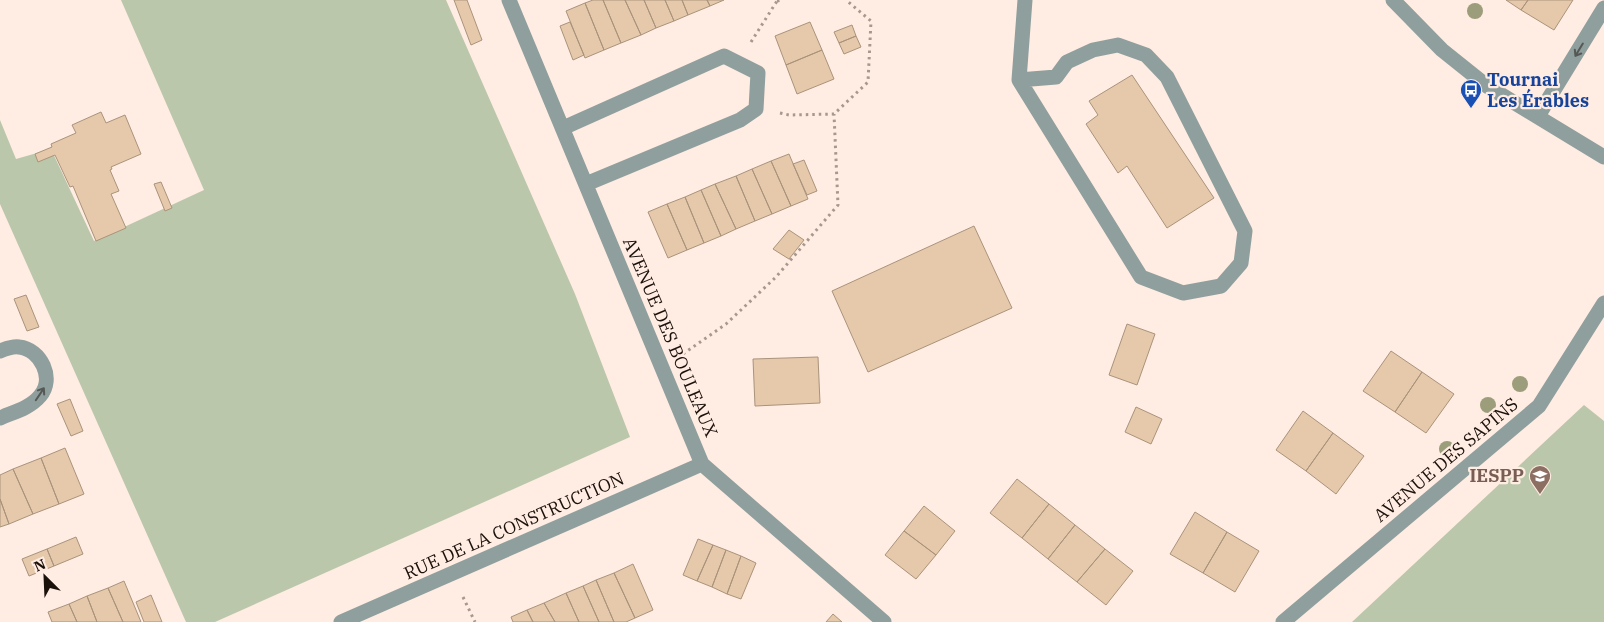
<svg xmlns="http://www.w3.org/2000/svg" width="1604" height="622" viewBox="0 0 1604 622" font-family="'IBM Plex Serif',serif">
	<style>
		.green { fill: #bbc7aa }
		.building { fill: #e6c9aa; stroke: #a9937c }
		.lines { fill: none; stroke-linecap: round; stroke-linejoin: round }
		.path { stroke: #a7988f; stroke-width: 3; stroke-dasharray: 2.5 4; stroke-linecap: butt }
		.minor { stroke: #8f9f9d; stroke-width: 15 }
		.tree { fill: #9c9d7b }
		.oneway { stroke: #555854 }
		.labels { text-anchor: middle; stroke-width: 4.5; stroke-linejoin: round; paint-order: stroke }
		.transit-label { font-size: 18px; font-weight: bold; fill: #164399; stroke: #ffece2; text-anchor: start }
		.street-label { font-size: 18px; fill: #1b110b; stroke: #ffece2 }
		.education-label { font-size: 18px; font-weight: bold; fill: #785e54; stroke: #ffece2; text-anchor: end }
	</style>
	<rect width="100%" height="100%" fill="#ffece2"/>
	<!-- green -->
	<path class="green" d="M 121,0 L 446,0 L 575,294 L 630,437 L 215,622 L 186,622 L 0,204 L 0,120 L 16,159 L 51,149 L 94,241 L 204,190 Z
		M 1584,405 L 1604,421 L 1604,622 L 1352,622 Z"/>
	<!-- building -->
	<path class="building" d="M 454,0 L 467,0 L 482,40 L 471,45 Z
		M 593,0 L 603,0 L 621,43 L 604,50 L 585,3 Z
		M 603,0 L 625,0 L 641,35 L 621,43 Z
		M 625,0 L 644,0 L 656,28 L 641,35 Z
		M 644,0 L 665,0 L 674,21 L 656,28 Z
		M 665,0 L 682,0 L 688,15 L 674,21 Z
		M 682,0 L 707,0 L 710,6 L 688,15 Z
		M 707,0 L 724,0 L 710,6 Z
		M 1506,0 L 1528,0 L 1521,10 Z
		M 1528,0 L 1573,0 L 1554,30 L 1521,10 Z
		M 585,3 L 604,50 L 585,58 L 566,11 Z
		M 570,22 L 584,55 L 573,60 L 560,26 Z
		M 810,22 L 822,50 L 786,65 L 775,36 Z
		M 852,25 L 856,36 L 839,43 L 834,32 Z
		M 856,36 L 861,47 L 844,54 L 839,43 Z
		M 822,50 L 834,79 L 797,94 L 786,65 Z
		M 1132,75 L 1214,198 L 1167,228 L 1127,166 L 1118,173 L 1086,124 L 1098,115 L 1089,101 Z
		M 101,112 L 106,123 L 125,115 L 141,154 L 111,167 L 112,169 L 110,170 L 119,191 L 111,194 L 126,228 L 96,241 L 73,186 L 70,187 L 55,155 L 38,162 L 35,154 L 52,147 L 51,144 L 76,133 L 72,125 Z
		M 789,154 L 808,199 L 791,206 L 771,161 Z
		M 804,160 L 817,191 L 807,195 L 793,164 Z
		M 771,161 L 791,206 L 772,214 L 752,169 Z
		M 752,169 L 772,214 L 755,221 L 736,176 Z
		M 736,176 L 755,221 L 736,229 L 715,184 Z
		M 161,182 L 172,208 L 165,211 L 154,184 Z
		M 715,184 L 736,229 L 721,236 L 701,190 Z
		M 701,190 L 721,236 L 704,243 L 685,197 Z
		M 685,197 L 704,243 L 687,250 L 667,204 Z
		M 667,204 L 687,250 L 668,258 L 648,212 Z
		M 974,226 L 1012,308 L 868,372 L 832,291 Z
		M 789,230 L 804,240 L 789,259 L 773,249 Z
		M 26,295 L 39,327 L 27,331 L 14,299 Z
		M 1127,324 L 1155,334 L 1137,385 L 1109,375 Z
		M 1391,351 L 1422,372 L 1395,412 L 1363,391 Z
		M 818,357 L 820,403 L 755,406 L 753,359 Z
		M 1422,372 L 1454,394 L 1426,433 L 1395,412 Z
		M 70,399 L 83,431 L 71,436 L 57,404 Z
		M 1136,407 L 1162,419 L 1151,444 L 1125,432 Z
		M 1303,411 L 1333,433 L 1306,471 L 1276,450 Z
		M 1333,433 L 1364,456 L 1336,494 L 1306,471 Z
		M 65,448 L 84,494 L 59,504 L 41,458 Z
		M 41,458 L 59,504 L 33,514 L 13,469 Z
		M 13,469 L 33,514 L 9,524 L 0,499 L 0,475 Z
		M 1017,479 L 1049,504 L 1022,538 L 990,513 Z
		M 0,499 L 9,524 L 0,527 Z
		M 1049,504 L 1075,525 L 1048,559 L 1022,538 Z
		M 924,506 L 955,531 L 936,555 L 904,531 Z
		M 1195,512 L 1227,532 L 1203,573 L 1170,554 Z
		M 1075,525 L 1105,549 L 1077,582 L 1048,559 Z
		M 904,531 L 936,555 L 916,579 L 885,555 Z
		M 1227,532 L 1259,551 L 1235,592 L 1203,573 Z
		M 76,537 L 83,554 L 54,566 L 47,549 Z
		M 698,539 L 713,545 L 697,581 L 683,575 Z
		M 713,545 L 726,550 L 712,587 L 697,581 Z
		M 47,549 L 54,566 L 29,576 L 22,559 Z
		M 1105,549 L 1133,571 L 1106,605 L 1077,582 Z
		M 726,550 L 741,556 L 727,594 L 712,587 Z
		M 741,556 L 756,563 L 741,599 L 727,594 Z
		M 633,564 L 653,610 L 635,618 L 614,573 Z
		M 614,573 L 635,618 L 626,622 L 614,622 L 596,580 Z
		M 596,580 L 614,622 L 599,622 L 583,586 Z
		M 124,581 L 141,622 L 123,622 L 108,588 Z
		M 583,586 L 599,622 L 579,622 L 566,593 Z
		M 108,588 L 123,622 L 97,622 L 87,596 Z
		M 566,593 L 579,622 L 555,622 L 544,603 Z
		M 151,595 L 162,622 L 144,622 L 136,602 Z
		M 87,596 L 97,622 L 77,622 L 69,604 Z
		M 544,603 L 555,622 L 533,622 L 527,610 Z
		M 69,604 L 77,622 L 52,622 L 48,612 Z
		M 527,610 L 533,622 L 513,622 L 511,617 Z
		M 833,614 L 842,622 L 826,622 Z"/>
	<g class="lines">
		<!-- path -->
		<path class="path" d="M 777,1 L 782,0
			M 751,42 L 777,1 L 776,0
			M 780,113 L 789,115 L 834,114 L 868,82 L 871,21 L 846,0
			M 683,354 L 726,324 L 776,277 L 838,205 L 834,114
			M 463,597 L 475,622"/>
		<!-- minor -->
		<path class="minor" d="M 509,0 L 702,464 L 884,622
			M 1393,0 L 1442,50 L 1487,86 L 1604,157
			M 1019,80 L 1056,77 L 1067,62 L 1093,50 L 1118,45 L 1146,55 L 1167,77 L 1245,231 L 1241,263 L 1221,286 L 1183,293 L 1141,277 L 1019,80 L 1025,0
			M 1538,116 L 1604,8
			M 563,128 L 724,56 L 758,73 L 756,109 L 740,120 L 586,184
			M 0,351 C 5,349 13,346 19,347 C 41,349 55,379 40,396 C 30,408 14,412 0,418
			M 341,622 L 702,464
			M 1283,622 L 1539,406 L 1604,303"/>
	</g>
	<!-- trees -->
	<g class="tree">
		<circle cx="1475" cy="11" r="8"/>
		<circle cx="1520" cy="384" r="8"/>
		<circle cx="1488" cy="405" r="8"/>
		<circle cx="1447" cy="449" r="8"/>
	</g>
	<!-- one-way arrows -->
	<defs><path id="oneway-shaft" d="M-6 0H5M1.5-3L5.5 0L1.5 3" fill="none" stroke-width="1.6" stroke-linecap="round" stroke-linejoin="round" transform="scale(1.25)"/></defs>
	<g class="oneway">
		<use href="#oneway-shaft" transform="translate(1579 50) rotate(121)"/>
		<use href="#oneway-shaft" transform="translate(40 394) rotate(-56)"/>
	</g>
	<!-- icons -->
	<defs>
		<g id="bus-pin" transform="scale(1.125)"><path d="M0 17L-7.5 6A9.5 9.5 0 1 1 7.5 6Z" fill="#1a4fb4" stroke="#ffece2"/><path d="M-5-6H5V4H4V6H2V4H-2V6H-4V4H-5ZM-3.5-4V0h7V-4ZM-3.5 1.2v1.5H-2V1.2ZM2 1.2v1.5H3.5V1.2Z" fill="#fff"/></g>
		<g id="school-pin" transform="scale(1.125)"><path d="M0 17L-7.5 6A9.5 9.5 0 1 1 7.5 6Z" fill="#8d6e63" stroke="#ffece2"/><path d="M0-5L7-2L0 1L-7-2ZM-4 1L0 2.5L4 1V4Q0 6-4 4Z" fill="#fff"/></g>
	</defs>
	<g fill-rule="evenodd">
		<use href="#bus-pin" x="1471" y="90"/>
		<use href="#school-pin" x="1540" y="476"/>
	</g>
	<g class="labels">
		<!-- transit labels -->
		<g class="transit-label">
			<text x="1487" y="86">Tournai<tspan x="1487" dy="21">Les Érables</tspan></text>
		</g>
		<!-- street labels -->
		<g class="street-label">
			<text transform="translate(670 337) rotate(67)" y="6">AVENUE DES BOULEAUX</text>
			<text transform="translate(1446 460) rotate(-40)" y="6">AVENUE DES SAPINS</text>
			<text transform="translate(514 526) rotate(-24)" y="6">RUE DE LA CONSTRUCTION</text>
		</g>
		<!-- education labels -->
		<g class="education-label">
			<text x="1524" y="482">IESPP</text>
		</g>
	</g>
	<!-- north arrow -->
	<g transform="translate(45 577) rotate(336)" stroke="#ffece2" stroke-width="4" paint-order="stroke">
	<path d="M0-4L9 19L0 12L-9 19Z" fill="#1b110b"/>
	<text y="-8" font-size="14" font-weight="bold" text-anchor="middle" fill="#1b110b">N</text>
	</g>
</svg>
